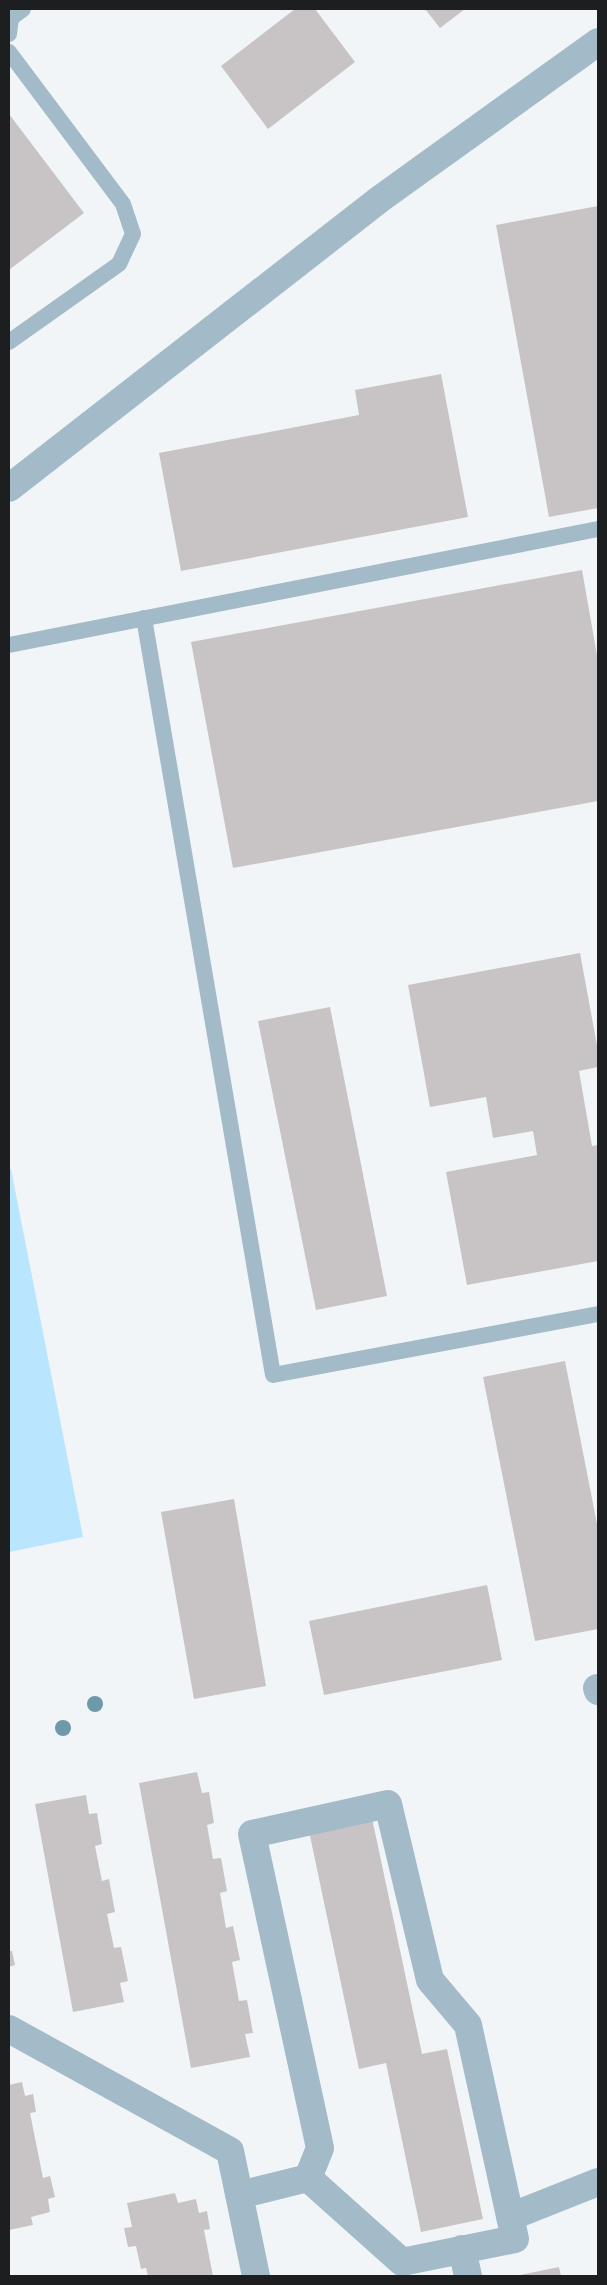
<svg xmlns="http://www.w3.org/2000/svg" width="607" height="2285" viewBox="0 0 607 2285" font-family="Commissioner,sans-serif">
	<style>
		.green { fill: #b9e5fe }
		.building { fill: #c8c4c5 }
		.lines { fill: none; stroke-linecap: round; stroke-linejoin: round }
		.service { stroke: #a3bbc9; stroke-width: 16 }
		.minor { stroke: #a3bbc9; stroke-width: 28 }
		.tree { fill: #6e99ab }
	</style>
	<rect width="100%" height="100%" fill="#f1f5f7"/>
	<!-- green -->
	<path class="green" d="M 11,1169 L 83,1537 L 9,1552 L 9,1170 Z"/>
	<!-- building -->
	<path class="building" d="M 295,9 L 315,9 L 355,62 L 268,129 L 221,66 Z
		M 425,9 L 465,9 L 440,28 Z
		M 9,114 L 84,213 L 9,270 Z
		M 598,206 L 598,508 L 549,517 L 496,225 Z
		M 441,374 L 468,517 L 181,571 L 159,453 L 359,415 L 355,390 Z
		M 582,570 L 598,661 L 598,801 L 233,868 L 191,642 Z
		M 580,953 L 598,1051 L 598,1067 L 579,1071 L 592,1146 L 598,1145 L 598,1261 L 467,1285 L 446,1172 L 537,1155 L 533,1131 L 493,1138 L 486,1097 L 430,1107 L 408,985 Z
		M 330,1007 L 387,1296 L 316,1310 L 258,1021 Z
		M 565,1361 L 598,1529 L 598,1629 L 535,1641 L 483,1377 Z
		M 234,1499 L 266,1686 L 194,1699 L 161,1512 Z
		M 487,1585 L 502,1660 L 324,1695 L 309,1621 Z
		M 197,1772 L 202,1793 L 209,1792 L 214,1823 L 207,1825 L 213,1859 L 221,1858 L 227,1891 L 220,1893 L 226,1928 L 233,1926 L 240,1960 L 232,1962 L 239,2001 L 247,2000 L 253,2033 L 245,2034 L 250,2057 L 191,2068 L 139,1783 Z
		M 86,1795 L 89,1814 L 97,1813 L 102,1844 L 95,1846 L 102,1881 L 109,1879 L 115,1912 L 107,1914 L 114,1948 L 121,1947 L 128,1981 L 120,1983 L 124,2002 L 73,2012 L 35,1804 Z
		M 372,1818 L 422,2054 L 447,2049 L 483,2219 L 421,2232 L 386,2063 L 359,2069 L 309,1831 Z
		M 9,1951 L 12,1951 L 15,1965 L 9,1967 Z
		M 22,2082 L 25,2096 L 33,2094 L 36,2112 L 30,2113 L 43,2178 L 50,2176 L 55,2197 L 48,2199 L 50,2212 L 31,2217 L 33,2225 L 9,2230 L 9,2085 Z
		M 175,2193 L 178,2203 L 196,2199 L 199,2213 L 207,2211 L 210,2229 L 204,2230 L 213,2276 L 148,2276 L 146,2268 L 141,2269 L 136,2246 L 128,2247 L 124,2228 L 132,2227 L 127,2203 Z
		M 559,2267 L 561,2276 L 520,2276 L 520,2275 Z"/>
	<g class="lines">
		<!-- service -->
		<path class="service" d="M 9,34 L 11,18 L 23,9
			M 9,52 L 123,204 L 133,234 L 119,264 L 9,342
			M 144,618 L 273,1375 L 598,1314
			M 9,645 L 598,529"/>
		<!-- minor -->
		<path class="minor" d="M 9,488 L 380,199 L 598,42
			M 597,1688 L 598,1691
			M 9,2029 L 230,2151 L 256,2276
			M 239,2195 L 308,2178 L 320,2148 L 252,1834 L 388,1804 L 430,1980 L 468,2025 L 515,2239 L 402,2262 L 308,2178
			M 510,2217 L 598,2182
			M 462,2249 L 468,2276"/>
	</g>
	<!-- trees -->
	<g class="tree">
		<circle cx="95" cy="1704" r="8"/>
		<circle cx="63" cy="1728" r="8"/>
	</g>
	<!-- border -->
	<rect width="607" height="2285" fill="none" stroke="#1d1e1f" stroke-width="20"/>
</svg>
